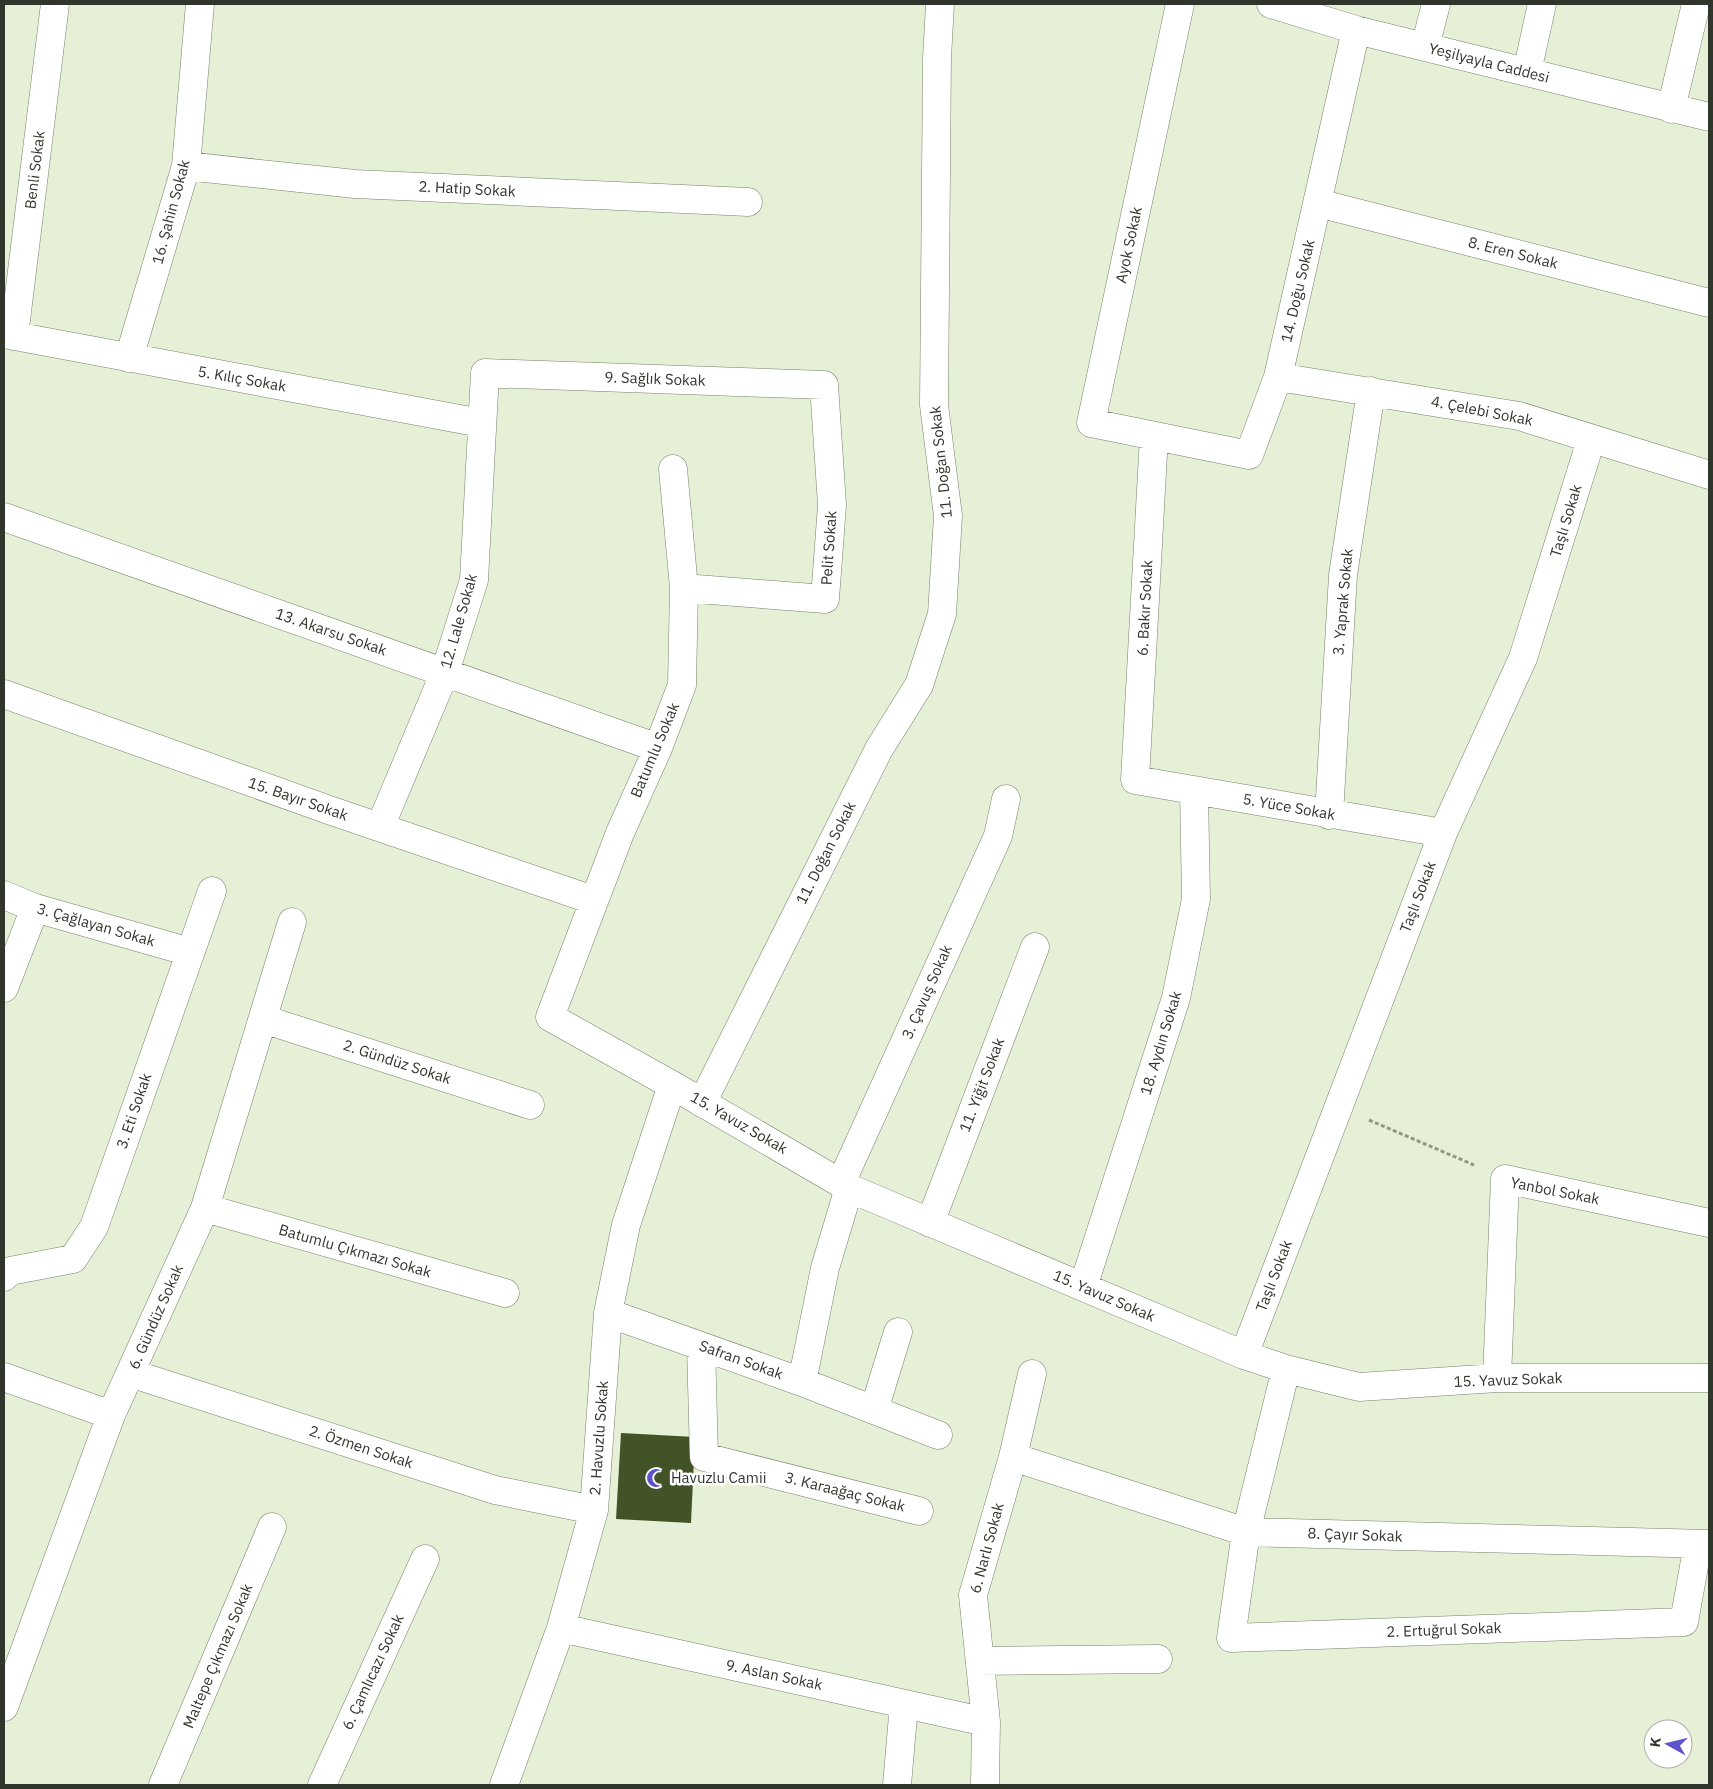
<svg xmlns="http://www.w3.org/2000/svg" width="1713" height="1789" viewBox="0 0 1713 1789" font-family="'IBM Plex Sans',sans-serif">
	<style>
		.building { fill: #425328 }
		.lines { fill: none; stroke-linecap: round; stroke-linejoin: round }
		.street-casing { stroke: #77816a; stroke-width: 29 }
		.path { stroke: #909885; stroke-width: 3; stroke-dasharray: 4 2.5; stroke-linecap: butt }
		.street { stroke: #fff; stroke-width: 28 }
		.labels { text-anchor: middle; stroke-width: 5; stroke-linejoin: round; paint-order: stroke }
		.street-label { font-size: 15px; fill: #31362c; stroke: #fff }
		.poi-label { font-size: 15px; fill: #31362c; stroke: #fff; text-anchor: start }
	</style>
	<rect width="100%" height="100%" fill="#e5f0d6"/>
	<!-- building -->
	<path class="building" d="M 621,1433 L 695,1437 L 691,1523 L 616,1519 Z"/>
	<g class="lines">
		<!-- street casing -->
		<g class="street-casing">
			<path id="street" d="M 1180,4 L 1091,423 L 1249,455 L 1278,377 L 1356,30
				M 1271,4 L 1356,30 L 1709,117
				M 1425,47 L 1436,4
				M 1527,72 L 1542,4
				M 1671,109 L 1696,4
				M 186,166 L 355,184 L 748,202
				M 1318,203 L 1709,303
				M 4,334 L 481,423
				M 14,336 L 55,4
				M 129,358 L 186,166 L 200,4
				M 1278,377 L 1519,416 L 1709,475
				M 1154,436 L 1135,780 L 1443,833
				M 673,469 L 684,588 L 682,685 L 658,748 L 620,833 L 550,1017 L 672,1085 L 849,1188 L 1244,1355 L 1286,1369 L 1359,1387 L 1497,1378 L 1709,1378
				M 4,517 L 658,748
				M 4,694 L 329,810 L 593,900
				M 1329,815 L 1343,575 L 1371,391
				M 380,827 L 445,672 L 474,580 L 485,373 L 824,385 L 832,505 L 825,599 L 684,588
				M 4,895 L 35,908 L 190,952
				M 4,988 L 35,908
				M 263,1019 L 530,1105
				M 702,1103 L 879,749 L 919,685 L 942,614 L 948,516 L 934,405 L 937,58 L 940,4
				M 841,1183 L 998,836 L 1006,799
				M 205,1208 L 505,1293
				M 930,1223 L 1035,947
				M 4,1277 L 10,1271 L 73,1259 L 94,1227 L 212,891
				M 1083,1287 L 1176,998 L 1196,899 L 1194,791
				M 608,1313 L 802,1382 L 938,1435
				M 701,1346 L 704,1457 L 919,1511
				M 1244,1355 L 1443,833 L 1523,658 L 1591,440
				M 1286,1369 L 1246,1532 L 1231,1638 L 1684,1622 L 1698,1544
				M 130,1373 L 495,1490 L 594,1510
				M 4,1377 L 111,1415
				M 1497,1378 L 1505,1179 L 1709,1223
				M 802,1382 L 825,1268 L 849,1188
				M 874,1410 L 898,1332
				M 1013,1457 L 1246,1532 L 1709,1544
				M 561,1628 L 986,1722
				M 980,1661 L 1158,1659
				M 4,1707 L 111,1415 L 205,1208 L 292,922
				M 163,1785 L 272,1527
				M 322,1785 L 425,1559
				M 504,1785 L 561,1628 L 594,1510 L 608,1313 L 626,1225 L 672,1085
				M 897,1785 L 904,1704
				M 985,1785 L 986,1722 L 973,1595 L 1013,1457 L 1032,1374"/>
		</g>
		<!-- path -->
		<path class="path" d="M 1369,1120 L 1474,1165"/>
		<!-- street -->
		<use href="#street" class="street"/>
	</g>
	<!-- icons -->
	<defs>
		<g id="mosque-bare" transform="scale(1.5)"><path d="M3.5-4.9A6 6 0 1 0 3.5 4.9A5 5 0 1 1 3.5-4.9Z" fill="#5d53cb" stroke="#fff" stroke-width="2.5" paint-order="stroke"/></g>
	</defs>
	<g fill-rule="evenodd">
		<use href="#mosque-bare" x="656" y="1478"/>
	</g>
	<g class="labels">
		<!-- street labels -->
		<g class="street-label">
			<text transform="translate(1489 63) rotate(14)" y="5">Yeşilyayla Caddesi</text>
			<text transform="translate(35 170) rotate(-83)" y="5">Benli Sokak</text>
			<text transform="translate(467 189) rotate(3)" y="5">2. Hatip Sokak</text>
			<text transform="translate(171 212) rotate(-75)" y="5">16. Şahin Sokak</text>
			<text transform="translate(1129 245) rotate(-78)" y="5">Ayok Sokak</text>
			<text transform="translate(1513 253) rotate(14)" y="5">8. Eren Sokak</text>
			<text transform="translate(1298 291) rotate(-77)" y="5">14. Doğu Sokak</text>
			<text transform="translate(242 379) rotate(10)" y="5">5. Kılıç Sokak</text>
			<text transform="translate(655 379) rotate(2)" y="5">9. Sağlık Sokak</text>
			<text transform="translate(1482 411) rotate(11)" y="5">4. Çelebi Sokak</text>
			<text transform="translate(941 462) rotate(-96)" y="5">11. Doğan Sokak</text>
			<text transform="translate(1566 521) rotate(-73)" y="5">Taşlı Sokak</text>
			<text transform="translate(829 548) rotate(-86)" y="5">Pelit Sokak</text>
			<text transform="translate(1343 602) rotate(-85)" y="5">3. Yaprak Sokak</text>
			<text transform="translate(1145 608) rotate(-87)" y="5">6. Bakır Sokak</text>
			<text transform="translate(459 621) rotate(-74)" y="5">12. Lale Sokak</text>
			<text transform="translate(331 632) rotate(19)" y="5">13. Akarsu Sokak</text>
			<text transform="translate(655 750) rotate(-67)" y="5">Batumlu Sokak</text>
			<text transform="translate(298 799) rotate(19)" y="5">15. Bayır Sokak</text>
			<text transform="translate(1289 807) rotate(10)" y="5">5. Yüce Sokak</text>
			<text transform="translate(826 853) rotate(-63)" y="5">11. Doğan Sokak</text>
			<text transform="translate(1418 897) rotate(-69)" y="5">Taşlı Sokak</text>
			<text transform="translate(96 925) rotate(16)" y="5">3. Çağlayan Sokak</text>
			<text transform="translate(927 992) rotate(-66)" y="5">3. Çavuş Sokak</text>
			<text transform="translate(1161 1043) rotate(-73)" y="5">18. Aydın Sokak</text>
			<text transform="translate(397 1062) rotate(18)" y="5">2. Gündüz Sokak</text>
			<text transform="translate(982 1085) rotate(-69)" y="5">11. Yiğit Sokak</text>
			<text transform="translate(134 1111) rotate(-71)" y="5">3. Eti Sokak</text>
			<text transform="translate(739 1123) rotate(30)" y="5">15. Yavuz Sokak</text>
			<text transform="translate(1555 1191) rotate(11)" y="5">Yanbol Sokak</text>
			<text transform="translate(355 1251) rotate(16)" y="5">Batumlu Çıkmazı Sokak</text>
			<text transform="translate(1274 1276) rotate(-69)" y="5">Taşlı Sokak</text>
			<text transform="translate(1104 1296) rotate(23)" y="5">15. Yavuz Sokak</text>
			<text transform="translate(156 1317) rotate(-66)" y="5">6. Gündüz Sokak</text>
			<text transform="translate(741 1360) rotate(20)" y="5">Safran Sokak</text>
			<text transform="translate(1508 1380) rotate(-2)" y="5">15. Yavuz Sokak</text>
			<text transform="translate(599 1438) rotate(-86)" y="5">2. Havuzlu Sokak</text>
			<text transform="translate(361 1447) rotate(18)" y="5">2. Özmen Sokak</text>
			<text transform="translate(845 1492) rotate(14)" y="5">3. Karaağaç Sokak</text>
			<text transform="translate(1355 1535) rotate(2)" y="5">8. Çayır Sokak</text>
			<text transform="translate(987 1548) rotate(-75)" y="5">6. Narlı Sokak</text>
			<text transform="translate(1444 1630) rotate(-2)" y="5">2. Ertuğrul Sokak</text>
			<text transform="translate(218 1656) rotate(-67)" y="5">Maltepe Çıkmazı Sokak</text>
			<text transform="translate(373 1672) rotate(-65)" y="5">6. Çamlıcazı Sokak</text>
			<text transform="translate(774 1675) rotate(12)" y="5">9. Aslan Sokak</text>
		</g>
		<!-- poi labels -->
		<g class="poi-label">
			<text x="671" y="1483">Havuzlu Camii</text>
		</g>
	</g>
	<!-- border -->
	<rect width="1713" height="1789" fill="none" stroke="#31362c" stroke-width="10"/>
	<!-- north arrow -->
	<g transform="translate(1668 1744) rotate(278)"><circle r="24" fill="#ffffff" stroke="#adafab"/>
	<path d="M0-4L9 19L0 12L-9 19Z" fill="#5d53cb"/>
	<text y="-8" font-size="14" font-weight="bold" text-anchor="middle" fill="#31362c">K</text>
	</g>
</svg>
